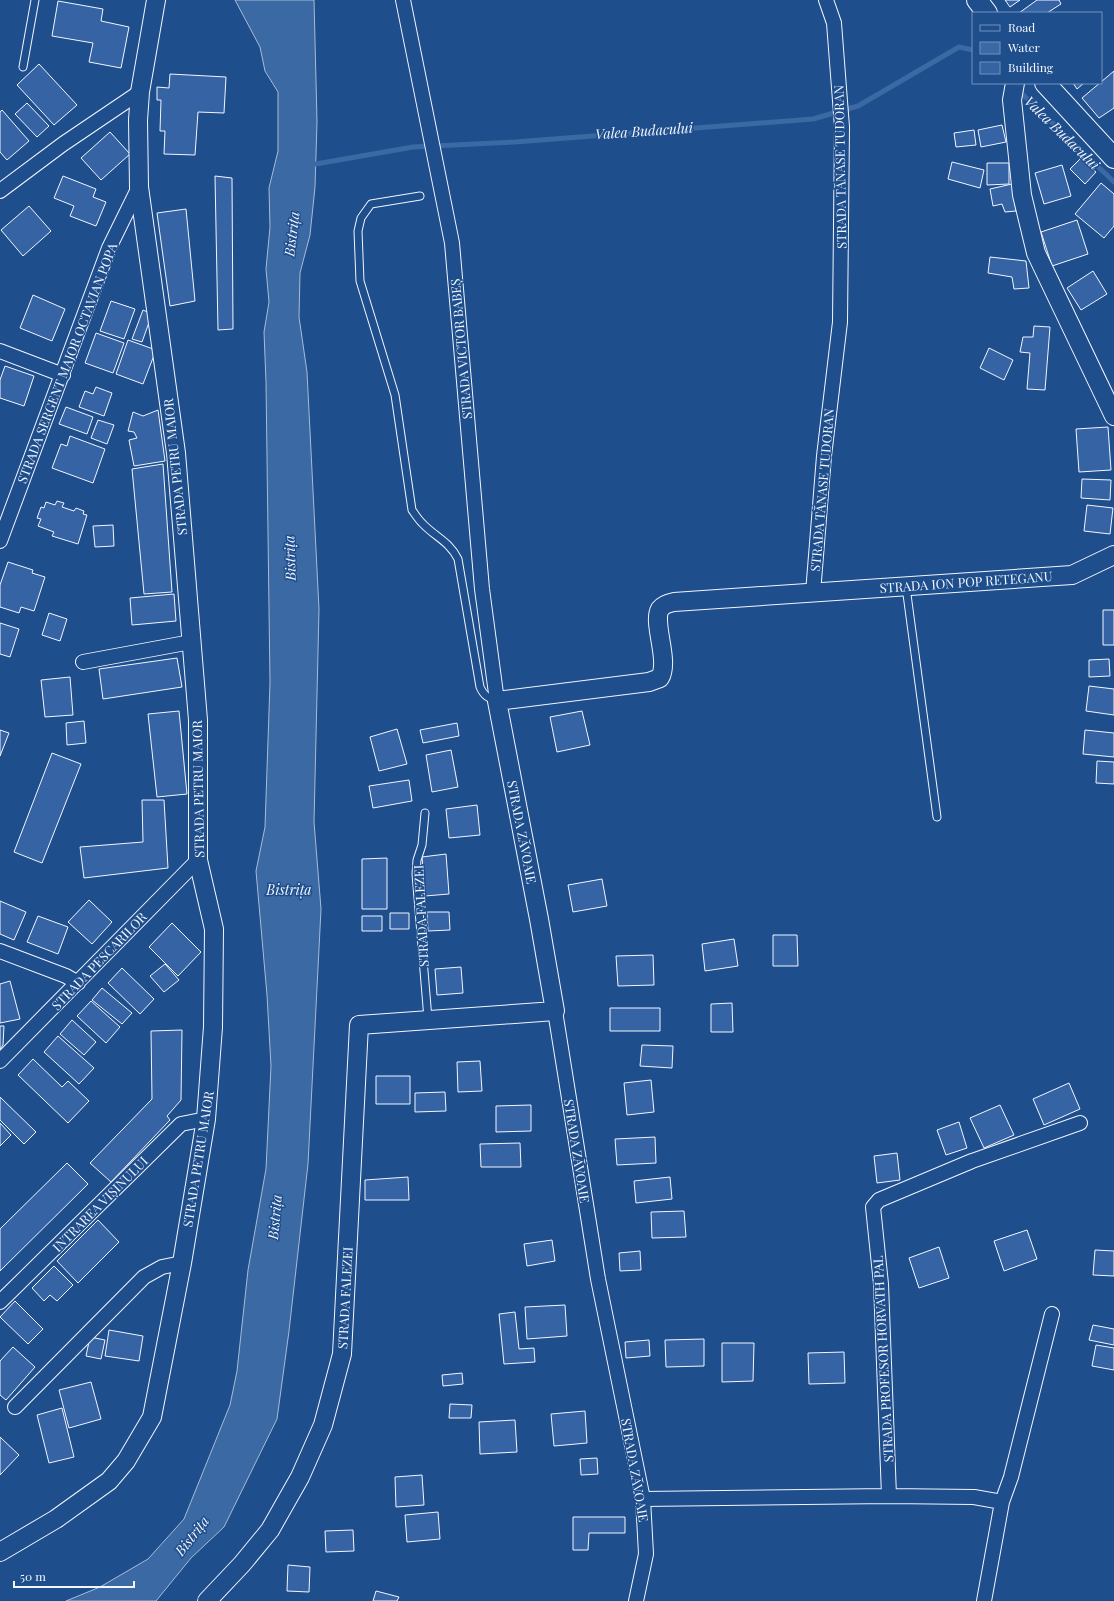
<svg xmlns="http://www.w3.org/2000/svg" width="1114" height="1601" viewBox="0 0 1114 1601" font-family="'Playfair Display',serif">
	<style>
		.water { fill: #3b69a3; stroke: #a8bbd7 }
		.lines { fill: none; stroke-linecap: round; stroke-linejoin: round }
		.stream { stroke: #3b69a3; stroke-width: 5 }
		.building { fill: #3563a3; stroke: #f2f6ff }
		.service-casing { stroke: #f2f6ff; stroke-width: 9 }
		.minor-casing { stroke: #f2f6ff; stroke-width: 16 }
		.tertiary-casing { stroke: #f2f6ff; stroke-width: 20 }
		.secondary-casing { stroke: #f2f6ff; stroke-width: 22 }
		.service { stroke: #1f4e8c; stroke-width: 7 }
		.minor { stroke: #1f4e8c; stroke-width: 14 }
		.tertiary { stroke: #1f4e8c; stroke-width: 18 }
		.secondary { stroke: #1f4e8c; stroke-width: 20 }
		.labels { text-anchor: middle; stroke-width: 3; stroke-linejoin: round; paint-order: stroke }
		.street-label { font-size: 13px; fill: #f2f6ff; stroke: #1f4e8c }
		.water-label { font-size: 14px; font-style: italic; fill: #f2f6ff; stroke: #1f4e8c }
	</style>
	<rect width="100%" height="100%" fill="#1f4e8c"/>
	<!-- water -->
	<path class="water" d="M 235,0 L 314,0 L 317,122 L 315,187 L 310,235 L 300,273 L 299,317 L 307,372 L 319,609 L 314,822 L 321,909 L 308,1164 L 289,1331 L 277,1419 L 224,1527 L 191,1558 L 156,1601 L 66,1601 L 100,1587 L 148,1559 L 184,1519 L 230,1405 L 237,1371 L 248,1270 L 266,1169 L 271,1066 L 267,995 L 256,871 L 265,827 L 270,683 L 266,382 L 264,332 L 269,302 L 266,269 L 270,227 L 269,188 L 278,151 L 278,92 L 265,71 L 260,47 Z"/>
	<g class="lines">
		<!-- stream -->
		<path class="stream" d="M 1018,90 L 1114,182
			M 310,165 L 413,147 L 515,142 L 813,119 L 858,106 L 959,47 L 973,50"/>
	</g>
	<!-- building -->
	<path class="building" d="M 1005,0 L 1020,0 L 1010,7 Z
		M 1037,0 L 1059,0 L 1061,4 L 1047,13 L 1019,13 Z
		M 58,1 L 103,9 L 101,21 L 129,27 L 121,68 L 89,62 L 93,43 L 52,36 Z
		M 39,64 L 77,105 L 54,125 L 17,85 Z
		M 1114,71 L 1114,108 L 1099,118 L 1082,98 Z
		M 170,74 L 226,77 L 224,113 L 198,112 L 195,155 L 164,154 L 165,131 L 160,131 L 161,100 L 157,100 L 157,87 L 169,88 Z
		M 1073,83 L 1084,83 L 1077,89 Z
		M 27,103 L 49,126 L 37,137 L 15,114 Z
		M 2,110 L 29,141 L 7,160 L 0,152 L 0,112 Z
		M 1002,125 L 1006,142 L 981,147 L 978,130 Z
		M 974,130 L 976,145 L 956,147 L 954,133 Z
		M 110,132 L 130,154 L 101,180 L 81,158 Z
		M 1081,158 L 1096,172 L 1085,184 L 1070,169 Z
		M 952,162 L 984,170 L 980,188 L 948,179 Z
		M 987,163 L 1009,163 L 1009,184 L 987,185 Z
		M 1062,165 L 1071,196 L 1044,204 L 1035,173 Z
		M 63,176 L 96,189 L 93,197 L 106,202 L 96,226 L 70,216 L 74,206 L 54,198 Z
		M 215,176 L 232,178 L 233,329 L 218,330 Z
		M 1101,183 L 1114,194 L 1114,226 L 1104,238 L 1075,214 Z
		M 1012,184 L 1016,211 L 1005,212 L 1002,204 L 993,206 L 990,189 Z
		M 29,206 L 51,231 L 23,256 L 1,230 Z
		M 186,209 L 195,301 L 170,306 L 157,213 Z
		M 1077,220 L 1088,254 L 1052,266 L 1041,232 Z
		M 990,257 L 1026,261 L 1029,288 L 1014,289 L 1012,277 L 988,273 Z
		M 1093,271 L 1107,294 L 1081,310 L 1067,288 Z
		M 33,295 L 65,309 L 52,341 L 20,328 Z
		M 111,301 L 135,309 L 124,339 L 100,331 Z
		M 143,310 L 152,314 L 142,342 L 132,339 Z
		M 1034,326 L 1050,327 L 1045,390 L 1027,389 L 1030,353 L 1020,352 L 1023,337 L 1033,337 Z
		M 96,333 L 124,343 L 113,373 L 85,363 Z
		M 128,340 L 156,350 L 143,384 L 116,374 Z
		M 989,348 L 1013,360 L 1004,380 L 980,368 Z
		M 5,366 L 34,376 L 24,406 L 0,398 L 0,380 Z
		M 96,387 L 112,393 L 104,416 L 79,407 L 85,391 L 93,394 Z
		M 66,407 L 93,417 L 87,434 L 59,424 Z
		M 158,410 L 165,461 L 134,466 L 129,440 L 137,438 L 134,432 L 128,431 L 133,412 L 143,416 Z
		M 98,420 L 114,425 L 107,444 L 91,438 Z
		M 1108,427 L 1111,470 L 1079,472 L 1076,429 Z
		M 70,436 L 105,449 L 93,483 L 52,468 L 61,444 L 67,446 Z
		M 163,464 L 172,592 L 144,594 L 132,469 Z
		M 1082,479 L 1111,480 L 1110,500 L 1081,498 Z
		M 57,501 L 64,503 L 62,507 L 74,511 L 76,508 L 84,511 L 83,514 L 87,515 L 78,544 L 52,536 L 54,532 L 38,526 L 41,519 L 37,518 L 41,507 L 44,508 L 46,502 L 55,505 Z
		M 1087,505 L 1113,508 L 1110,534 L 1084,531 Z
		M 113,525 L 114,546 L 95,547 L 93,526 Z
		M 8,562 L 33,570 L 32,573 L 45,577 L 34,611 L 21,607 L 19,613 L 0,607 L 0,585 Z
		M 174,594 L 176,621 L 132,625 L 130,598 Z
		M 1103,610 L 1114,610 L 1114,645 L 1103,645 Z
		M 49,613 L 67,619 L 60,641 L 42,635 Z
		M 0,623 L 19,629 L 10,657 L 0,654 Z
		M 177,658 L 182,687 L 103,699 L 99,669 Z
		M 1109,659 L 1110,676 L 1089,677 L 1089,660 Z
		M 70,677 L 73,715 L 45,717 L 41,680 Z
		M 1089,686 L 1114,689 L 1114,715 L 1086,711 Z
		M 179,711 L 187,794 L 157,797 L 148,714 Z
		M 582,711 L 590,745 L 557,752 L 550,717 Z
		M 84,721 L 86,743 L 67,745 L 66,723 Z
		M 457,723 L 459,736 L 423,743 L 420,730 Z
		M 397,729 L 407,764 L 379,771 L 370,737 Z
		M 0,730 L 9,733 L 0,756 Z
		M 1085,730 L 1114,733 L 1114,757 L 1083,754 Z
		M 451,750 L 458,787 L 432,792 L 426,755 Z
		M 52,753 L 81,764 L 42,863 L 14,852 Z
		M 1097,761 L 1114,762 L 1114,784 L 1096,783 Z
		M 409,780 L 412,801 L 373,808 L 369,786 Z
		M 142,800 L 164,800 L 168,868 L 84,878 L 80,847 L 143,842 Z
		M 477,805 L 480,835 L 449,838 L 446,809 Z
		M 446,854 L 449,894 L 425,896 L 422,857 Z
		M 387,858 L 387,909 L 362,909 L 362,859 Z
		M 602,879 L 607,906 L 573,912 L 568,885 Z
		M 89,900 L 112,922 L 92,944 L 68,922 Z
		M 0,901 L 26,912 L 14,940 L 0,934 Z
		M 427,912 L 449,912 L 450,930 L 428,931 Z
		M 390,913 L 409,913 L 409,929 L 390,929 Z
		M 38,916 L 68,927 L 58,954 L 27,942 Z
		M 362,916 L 382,916 L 382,931 L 362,931 Z
		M 172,923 L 201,952 L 178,976 L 149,947 Z
		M 773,935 L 797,935 L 798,966 L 773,966 Z
		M 734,939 L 738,966 L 705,971 L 702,944 Z
		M 653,955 L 654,985 L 618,986 L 616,956 Z
		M 165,964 L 179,980 L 164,992 L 150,976 Z
		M 461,967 L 463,993 L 437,995 L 435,969 Z
		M 122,968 L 154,999 L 140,1014 L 108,983 Z
		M 10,981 L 20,1019 L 0,1023 L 0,984 Z
		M 102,988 L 132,1013 L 122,1024 L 92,1000 Z
		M 91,1001 L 120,1027 L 106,1043 L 77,1016 Z
		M 732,1003 L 733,1032 L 711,1032 L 711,1004 Z
		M 610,1008 L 660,1008 L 660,1031 L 610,1031 Z
		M 72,1020 L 96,1042 L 84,1055 L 60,1034 Z
		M 0,1026 L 4,1026 L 3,1045 L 0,1049 Z
		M 182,1030 L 181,1100 L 167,1116 L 170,1120 L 111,1182 L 90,1163 L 152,1099 L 151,1031 Z
		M 58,1036 L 94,1068 L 79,1084 L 44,1052 Z
		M 642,1045 L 673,1046 L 672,1068 L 640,1066 Z
		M 33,1059 L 62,1087 L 68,1081 L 89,1101 L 68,1123 L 18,1075 Z
		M 480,1061 L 482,1091 L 458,1092 L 457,1062 Z
		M 376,1076 L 410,1076 L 410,1104 L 376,1104 Z
		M 651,1080 L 654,1112 L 627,1115 L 624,1083 Z
		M 1069,1083 L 1080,1109 L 1044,1125 L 1033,1099 Z
		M 445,1092 L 446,1111 L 415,1112 L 415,1093 Z
		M 0,1097 L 36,1132 L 24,1144 L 0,1120 Z
		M 531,1105 L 531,1131 L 496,1132 L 496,1106 Z
		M 1000,1105 L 1014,1135 L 984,1148 L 970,1118 Z
		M 959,1122 L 967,1148 L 946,1155 L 937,1130 Z
		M 0,1123 L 11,1135 L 0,1146 Z
		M 655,1137 L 656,1163 L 617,1165 L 615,1139 Z
		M 520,1143 L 521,1167 L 481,1167 L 480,1144 Z
		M 897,1153 L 900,1180 L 877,1183 L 874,1156 Z
		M 67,1163 L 88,1184 L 0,1271 L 0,1229 Z
		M 408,1177 L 409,1200 L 365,1200 L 365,1180 Z
		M 670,1177 L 672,1199 L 636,1203 L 634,1181 Z
		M 684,1211 L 686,1237 L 652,1238 L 651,1212 Z
		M 98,1220 L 119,1242 L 78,1283 L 57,1261 Z
		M 1027,1230 L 1037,1259 L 1004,1271 L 994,1241 Z
		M 552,1240 L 555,1261 L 527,1266 L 524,1244 Z
		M 939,1247 L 949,1278 L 919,1288 L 909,1258 Z
		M 1095,1250 L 1114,1251 L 1114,1276 L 1093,1275 Z
		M 640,1251 L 641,1270 L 620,1271 L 619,1253 Z
		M 54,1266 L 73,1285 L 57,1301 L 50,1295 L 44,1301 L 32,1288 Z
		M 15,1301 L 43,1329 L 28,1344 L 0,1317 Z
		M 565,1305 L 567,1336 L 527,1339 L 525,1307 Z
		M 515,1312 L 519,1349 L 534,1348 L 535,1362 L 504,1364 L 499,1314 Z
		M 1093,1325 L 1114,1329 L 1114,1345 L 1089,1340 Z
		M 109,1330 L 143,1336 L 139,1361 L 105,1356 Z
		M 90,1337 L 105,1340 L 101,1359 L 86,1356 Z
		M 704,1339 L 704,1366 L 666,1367 L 665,1340 Z
		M 649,1340 L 650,1356 L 626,1358 L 625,1342 Z
		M 722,1343 L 754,1343 L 753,1381 L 722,1382 Z
		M 1096,1345 L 1114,1348 L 1114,1370 L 1092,1366 Z
		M 13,1347 L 35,1367 L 6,1400 L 0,1395 L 0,1361 Z
		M 844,1352 L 845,1383 L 809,1384 L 808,1353 Z
		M 462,1373 L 463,1384 L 443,1386 L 442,1375 Z
		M 91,1382 L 101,1419 L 69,1428 L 59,1390 Z
		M 450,1404 L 472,1405 L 471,1418 L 449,1418 Z
		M 62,1408 L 74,1457 L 49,1463 L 37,1415 Z
		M 585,1411 L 587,1443 L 554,1446 L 551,1414 Z
		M 515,1420 L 517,1452 L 480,1454 L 479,1422 Z
		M 0,1437 L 19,1455 L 0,1475 Z
		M 597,1458 L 598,1474 L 581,1475 L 580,1459 Z
		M 422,1475 L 424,1505 L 396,1507 L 395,1477 Z
		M 438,1512 L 440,1539 L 407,1542 L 405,1515 Z
		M 573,1517 L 625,1517 L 625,1533 L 589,1533 L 588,1550 L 573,1550 Z
		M 353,1530 L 354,1551 L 326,1552 L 325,1531 Z
		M 288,1565 L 310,1567 L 309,1592 L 287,1591 Z
		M 376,1591 L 399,1597 L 397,1601 L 373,1601 Z"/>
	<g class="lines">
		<!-- service casing -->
		<g class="service-casing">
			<path id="service" d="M 23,67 L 35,0
				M 420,196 L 371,204 L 361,218 L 358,231 L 360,281 L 395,395 L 412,510 C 415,514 418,519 422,523 C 435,537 449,541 458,559 L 480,687 C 484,696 488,698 497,701
				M 906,587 L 937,817
				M 425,813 L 422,845 L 417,860 L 416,874 L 428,1019"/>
		</g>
		<!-- minor casing -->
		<g class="minor-casing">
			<path id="minor" d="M 403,0 L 452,243 L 482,589 L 497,701
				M 0,191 L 63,144 L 140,92
				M 0,351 L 63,375
				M 0,541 L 109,248 L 139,187
				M 813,593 L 824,456 L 840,322 L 842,127 L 834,23 L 826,0
				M 83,662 L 191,642
				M 0,951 L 66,976 L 78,983
				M 555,1011 L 598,1279 L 643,1499 L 646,1554 L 636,1601
				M 0,1061 L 198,860
				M 0,1302 L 181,1124 L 206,1119
				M 15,1407 L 144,1277 L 162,1267 L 182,1263
				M 889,1496 L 881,1284 L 873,1207 L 879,1200 L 972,1161 L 1080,1123
				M 643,1499 L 889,1496 L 974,1497 L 1002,1502 L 984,1601
				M 1002,1502 L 1011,1477 L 1052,1314"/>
		</g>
		<!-- tertiary casing -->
		<g class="tertiary-casing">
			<path id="tertiary" d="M 1015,83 L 1012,100 L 1022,195 L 1036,253 L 1114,416
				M 0,1552 L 56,1519 L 109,1481 L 126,1461 L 152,1417 L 182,1263 L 206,1119 L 213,1027 L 214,929 L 198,860 L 198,720 L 176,453 L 139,187 L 138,120 L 140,92 L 156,0
				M 207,1601 L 242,1564 L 270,1530 L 300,1477 L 323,1425 L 342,1354 L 359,1025 L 555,1011 L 539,919 L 497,701 L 649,682 L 660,678 C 670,660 652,623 660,609 C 663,605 669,603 674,602 L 1072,575 L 1114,555"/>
		</g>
		<!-- secondary casing -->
		<g class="secondary-casing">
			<path id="secondary" d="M 977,0 L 987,13
				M 1045,83 L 1114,158"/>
		</g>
		<!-- service -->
		<use href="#service" class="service"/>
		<!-- minor -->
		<use href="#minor" class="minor"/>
		<!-- tertiary -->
		<use href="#tertiary" class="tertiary"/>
		<!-- secondary -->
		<use href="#secondary" class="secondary"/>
	</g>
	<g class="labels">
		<!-- street labels -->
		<g class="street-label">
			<text transform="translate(840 167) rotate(-91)" y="5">STRADA TĂNASE TUDORAN</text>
			<text transform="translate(461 349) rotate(-95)" y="5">STRADA VICTOR BABEȘ</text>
			<text transform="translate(67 363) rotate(-69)" y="5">STRADA SERGENT MAJOR OCTAVIAN POPA</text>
			<text transform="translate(175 467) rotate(-96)" y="5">STRADA PETRU MAIOR</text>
			<text transform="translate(822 490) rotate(-85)" y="5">STRADA TĂNASE TUDORAN</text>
			<text transform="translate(966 582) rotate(-4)" y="5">STRADA ION POP RETEGANU</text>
			<text transform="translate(198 789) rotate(-91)" y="5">STRADA PETRU MAIOR</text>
			<text transform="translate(522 832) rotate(79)" y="5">STRADA ZĂVOAIE</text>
			<text transform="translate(421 916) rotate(-93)" y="5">STRADA FALEZEI</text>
			<text transform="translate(99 961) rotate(-46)" y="5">STRADA PESCARILOR</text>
			<text transform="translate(577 1151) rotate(81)" y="5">STRADA ZĂVOAIE</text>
			<text transform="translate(198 1159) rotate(-81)" y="5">STRADA PETRU MAIOR</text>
			<text transform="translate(100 1204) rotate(-45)" y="5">INTRAREA VIȘINULUI</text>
			<text transform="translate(345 1298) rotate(-87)" y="5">STRADA FALEZEI</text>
			<text transform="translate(883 1359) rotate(-93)" y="5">STRADA PROFESOR HORVATH PAL</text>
			<text transform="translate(635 1470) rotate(80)" y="5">STRADA ZĂVOAIE</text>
		</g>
		<!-- water labels -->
		<g class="water-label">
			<text transform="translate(644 131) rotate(-4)" y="5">Valea Budacului</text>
			<text transform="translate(1062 133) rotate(44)" y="5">Valea Budacului</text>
			<text transform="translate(292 234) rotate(-83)" y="5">Bistrița</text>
			<text transform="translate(290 558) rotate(-92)" y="5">Bistrița</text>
			<text x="289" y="895">Bistrița</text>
			<text transform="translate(275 1217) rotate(-85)" y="5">Bistrița</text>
			<text transform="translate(192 1536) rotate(-52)" y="5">Bistrița</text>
		</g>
	</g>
	<!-- legend -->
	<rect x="972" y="12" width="130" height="72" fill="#1f4e8c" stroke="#7391ba"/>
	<rect x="980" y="25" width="20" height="6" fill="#1f4e8c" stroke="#7391ba"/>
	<text x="1008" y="32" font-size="12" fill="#f2f6ff">Road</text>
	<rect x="980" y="42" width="20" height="12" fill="#3b69a3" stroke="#7391ba"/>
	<text x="1008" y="52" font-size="12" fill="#f2f6ff">Water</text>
	<rect x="980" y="62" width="20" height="12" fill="#3563a3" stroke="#7391ba"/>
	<text x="1008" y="72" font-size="12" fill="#f2f6ff">Building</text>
	<!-- scale -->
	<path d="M14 1581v6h120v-6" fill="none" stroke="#f2f6ff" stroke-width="2"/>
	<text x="20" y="1581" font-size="12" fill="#f2f6ff" stroke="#1f4e8c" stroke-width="3" paint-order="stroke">50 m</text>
</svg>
